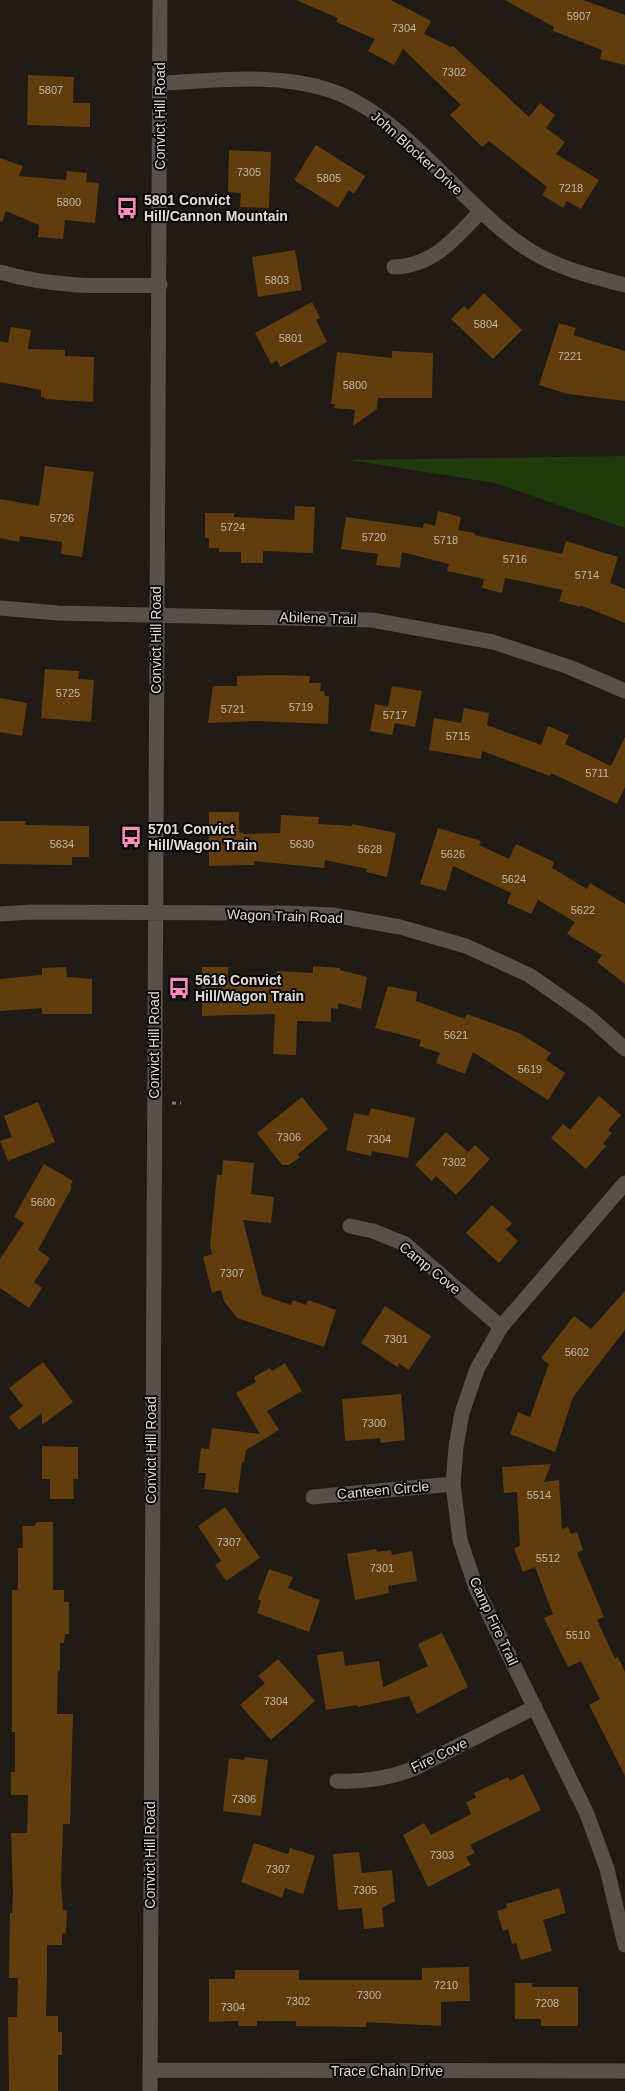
<svg xmlns="http://www.w3.org/2000/svg" width="625" height="2091" viewBox="0 0 625 2091" font-family="Arial,sans-serif">
	<style>
		.green { fill: #213a0b }
		.building { fill: #613c0d }
		.lines { fill: none; stroke-linecap: round; stroke-linejoin: round }
		.path { stroke: #7d7873; stroke-width: 3; stroke-dasharray: 4 4; stroke-linecap: butt }
		.minor { stroke: #57514a; stroke-width: 15 }
		.labels { text-anchor: middle; stroke-width: 4; stroke-linejoin: round; paint-order: stroke }
		.number-label { font-size: 11px; fill: #c1b5a6 }
		.street-label { font-size: 14px; fill: #e1ddd9; stroke: #080605 }
		.poi-label { font-size: 14px; font-weight: bold; fill: #e1ddd9; stroke: #080605; text-anchor: start }
	</style>
	<rect width="100%" height="100%" fill="#211b15"/>
	<!-- green -->
	<path class="green" d="M 625,456 L 625,528 L 495,483 L 349,460 Z"/>
	<!-- building -->
	<path class="building" d="M 296,0 L 391,0 L 431,21 L 424,34 L 451,47 L 453,46 L 529,117 L 540,103 L 555,115 L 546,128 L 565,142 L 556,154 L 599,180 L 581,209 L 567,201 L 563,208 L 542,195 L 547,187 L 489,141 L 482,147 L 450,115 L 461,105 L 403,49 L 394,65 L 368,51 L 375,39 L 336,22 L 338,18 Z
		M 505,0 L 583,0 L 625,15 L 625,65 L 600,59 L 602,50 L 553,31 L 554,27 Z
		M 28,75 L 74,77 L 73,103 L 90,103 L 90,127 L 27,125 Z
		M 316,145 L 365,176 L 354,194 L 349,190 L 338,208 L 294,180 Z
		M 229,150 L 271,152 L 269,208 L 240,207 L 241,193 L 228,192 Z
		M 0,158 L 23,166 L 19,176 L 66,180 L 67,171 L 87,173 L 86,182 L 99,183 L 95,223 L 65,220 L 63,239 L 38,237 L 39,225 L 6,211 L 2,222 L 0,221 Z
		M 295,250 L 302,290 L 258,297 L 252,257 Z
		M 484,293 L 522,330 L 493,359 L 451,319 L 464,306 L 468,310 Z
		M 312,302 L 320,318 L 316,320 L 327,342 L 280,367 L 277,360 L 271,364 L 255,333 Z
		M 559,323 L 576,328 L 573,335 L 625,351 L 625,401 L 568,394 L 539,385 Z
		M 11,327 L 31,330 L 28,349 L 65,350 L 65,356 L 94,357 L 93,402 L 44,399 L 44,397 L 41,397 L 41,390 L 0,382 L 0,341 L 8,343 Z
		M 392,351 L 433,353 L 432,398 L 378,398 L 377,409 L 353,426 L 355,410 L 334,408 L 335,404 L 331,404 L 337,352 L 392,358 Z
		M 45,466 L 94,472 L 82,557 L 61,554 L 62,542 L 20,536 L 19,542 L 0,538 L 0,499 L 39,506 Z
		M 295,506 L 315,507 L 313,553 L 263,551 L 263,563 L 241,563 L 241,552 L 219,552 L 219,548 L 209,548 L 209,538 L 205,538 L 205,513 L 234,513 L 234,517 L 294,520 Z
		M 438,511 L 461,517 L 458,530 L 475,533 L 474,535 L 562,554 L 566,541 L 618,557 L 610,583 L 625,589 L 625,623 L 580,605 L 580,607 L 559,601 L 563,590 L 505,578 L 502,593 L 482,588 L 484,579 L 447,571 L 449,564 L 402,552 L 400,568 L 376,565 L 378,554 L 341,549 L 346,517 L 423,528 L 424,523 L 435,526 Z
		M 45,669 L 79,671 L 78,679 L 94,680 L 91,722 L 41,718 Z
		M 273,675 L 310,676 L 309,683 L 321,683 L 320,691 L 324,691 L 325,696 L 329,696 L 328,724 L 256,721 L 208,723 L 213,686 L 237,686 L 237,676 Z
		M 392,686 L 422,691 L 415,727 L 395,723 L 392,735 L 370,731 L 375,704 L 388,707 Z
		M 0,698 L 27,703 L 22,736 L 0,732 Z
		M 464,708 L 489,713 L 487,725 L 541,745 L 548,726 L 569,735 L 565,744 L 611,766 L 625,737 L 625,787 L 617,804 L 551,773 L 550,776 L 482,751 L 481,759 L 429,750 L 434,718 L 461,723 Z
		M 209,812 L 239,812 L 239,832 L 245,834 L 280,833 L 281,815 L 319,817 L 318,824 L 352,826 L 352,824 L 396,833 L 387,877 L 366,872 L 367,869 L 325,860 L 324,868 L 254,861 L 254,865 L 209,866 Z
		M 0,821 L 26,821 L 25,825 L 89,826 L 89,857 L 72,857 L 72,865 L 0,864 Z
		M 438,828 L 481,841 L 479,845 L 509,859 L 516,844 L 554,862 L 552,868 L 587,889 L 590,883 L 625,904 L 625,984 L 597,962 L 602,955 L 567,934 L 575,922 L 538,900 L 531,914 L 507,903 L 511,893 L 453,866 L 446,891 L 420,884 Z
		M 313,966 L 340,968 L 340,970 L 367,977 L 361,1009 L 338,1003 L 338,1009 L 331,1008 L 331,1022 L 297,1021 L 296,1055 L 273,1054 L 275,1014 L 202,1016 L 202,967 L 228,967 L 228,980 L 276,979 L 277,971 L 313,973 Z
		M 66,967 L 67,977 L 92,979 L 92,1014 L 42,1014 L 42,1008 L 0,1011 L 0,979 L 42,975 L 42,968 Z
		M 388,986 L 417,992 L 416,1001 L 465,1019 L 467,1014 L 519,1033 L 551,1053 L 546,1060 L 565,1073 L 548,1100 L 473,1052 L 465,1074 L 436,1063 L 440,1053 L 419,1046 L 421,1040 L 375,1028 Z
		M 599,1096 L 621,1115 L 608,1130 L 612,1133 L 603,1143 L 606,1146 L 586,1169 L 551,1138 L 563,1124 L 570,1130 Z
		M 302,1097 L 328,1129 L 298,1154 L 300,1157 L 289,1165 L 282,1165 L 257,1133 Z
		M 38,1102 L 55,1142 L 8,1161 L 0,1141 L 12,1137 L 4,1116 Z
		M 371,1108 L 415,1118 L 408,1158 L 372,1151 L 371,1156 L 346,1150 L 354,1113 L 369,1116 Z
		M 446,1132 L 468,1152 L 475,1145 L 490,1159 L 456,1195 L 436,1176 L 432,1181 L 415,1165 Z
		M 223,1160 L 254,1163 L 251,1194 L 274,1197 L 271,1223 L 243,1220 L 262,1295 L 291,1305 L 293,1300 L 306,1305 L 308,1300 L 336,1310 L 324,1347 L 237,1318 L 224,1301 L 221,1290 L 212,1293 L 203,1257 L 212,1254 L 210,1245 L 217,1175 L 222,1175 Z
		M 44,1164 L 73,1181 L 70,1186 L 72,1187 L 38,1250 L 50,1258 L 34,1282 L 42,1288 L 29,1308 L 0,1288 L 0,1259 L 24,1223 L 14,1217 Z
		M 492,1205 L 512,1223 L 506,1230 L 518,1241 L 499,1263 L 466,1233 Z
		M 625,1291 L 625,1330 L 573,1397 L 555,1452 L 510,1434 L 518,1412 L 530,1417 L 549,1364 L 541,1358 L 574,1316 L 591,1329 Z
		M 385,1306 L 431,1336 L 409,1370 L 398,1363 L 399,1368 L 361,1343 Z
		M 43,1362 L 73,1402 L 42,1425 L 42,1413 L 19,1430 L 9,1417 L 23,1406 L 9,1388 Z
		M 285,1363 L 302,1391 L 267,1411 L 279,1430 L 246,1450 L 244,1462 L 242,1462 L 238,1493 L 204,1489 L 206,1473 L 198,1473 L 201,1448 L 209,1449 L 212,1428 L 260,1434 L 236,1393 L 256,1382 L 254,1377 L 270,1368 L 272,1371 Z
		M 401,1394 L 405,1440 L 381,1443 L 380,1438 L 345,1441 L 342,1399 Z
		M 42,1446 L 78,1447 L 78,1479 L 73,1479 L 74,1499 L 50,1499 L 50,1479 L 42,1479 Z
		M 551,1464 L 544,1482 L 559,1480 L 562,1529 L 568,1527 L 571,1534 L 577,1532 L 583,1550 L 577,1553 L 604,1617 L 597,1620 L 615,1659 L 618,1657 L 625,1672 L 625,1776 L 589,1705 L 600,1699 L 581,1661 L 568,1667 L 544,1618 L 553,1614 L 535,1567 L 523,1572 L 514,1548 L 520,1546 L 517,1492 L 504,1493 L 502,1467 Z
		M 225,1507 L 260,1558 L 226,1581 L 215,1565 L 221,1561 L 198,1526 Z
		M 37,1522 L 53,1522 L 53,1590 L 64,1590 L 64,1602 L 69,1602 L 69,1634 L 65,1634 L 64,1643 L 60,1643 L 60,1670 L 58,1671 L 57,1714 L 73,1714 L 70,1824 L 63,1824 L 61,1883 L 63,1910 L 67,1910 L 66,1934 L 62,1933 L 62,1945 L 47,1945 L 47,1975 L 46,2016 L 58,2016 L 58,2032 L 62,2032 L 62,2055 L 58,2055 L 58,2091 L 9,2091 L 8,2017 L 17,2017 L 18,1978 L 9,1978 L 10,1913 L 12,1913 L 13,1894 L 11,1833 L 27,1833 L 28,1795 L 11,1795 L 11,1772 L 15,1772 L 15,1732 L 12,1732 L 12,1590 L 18,1590 L 18,1548 L 23,1548 L 22,1526 L 34,1526 Z
		M 376,1549 L 377,1552 L 391,1550 L 392,1555 L 412,1551 L 417,1581 L 388,1586 L 389,1593 L 355,1600 L 347,1554 Z
		M 269,1569 L 293,1577 L 288,1588 L 320,1600 L 309,1632 L 257,1613 L 261,1601 L 258,1599 Z
		M 442,1633 L 468,1687 L 417,1714 L 409,1696 L 358,1707 L 357,1705 L 326,1710 L 317,1655 L 343,1651 L 345,1666 L 379,1661 L 383,1687 L 428,1666 L 418,1644 Z
		M 278,1659 L 315,1701 L 271,1740 L 240,1705 L 265,1683 L 258,1676 Z
		M 245,1757 L 268,1760 L 261,1816 L 223,1811 L 229,1758 L 244,1760 Z
		M 523,1774 L 541,1810 L 470,1845 L 475,1853 L 466,1857 L 471,1865 L 428,1887 L 403,1835 L 424,1823 L 431,1835 L 471,1814 L 466,1802 L 476,1798 L 474,1793 L 508,1777 L 510,1781 Z
		M 254,1843 L 288,1854 L 290,1848 L 315,1856 L 303,1894 L 285,1888 L 282,1898 L 241,1882 Z
		M 359,1852 L 362,1873 L 392,1870 L 395,1901 L 382,1908 L 384,1927 L 364,1929 L 362,1908 L 338,1910 L 333,1854 Z
		M 559,1888 L 566,1913 L 543,1920 L 552,1951 L 521,1960 L 516,1943 L 512,1944 L 508,1929 L 503,1931 L 497,1911 L 507,1908 L 506,1904 Z
		M 469,1967 L 470,2001 L 441,2002 L 441,2026 L 366,2022 L 366,2027 L 296,2026 L 296,2021 L 257,2021 L 257,2026 L 238,2026 L 238,2021 L 209,2022 L 209,1979 L 235,1979 L 235,1970 L 299,1970 L 299,1980 L 422,1980 L 422,1968 Z
		M 515,1983 L 532,1983 L 532,1987 L 578,1987 L 578,2026 L 541,2026 L 541,2019 L 515,2019 Z"/>
	<g class="lines">
		<!-- path -->
		<path class="path" d="M 172,1103 L 181,1103"/>
		<!-- minor -->
		<path class="minor" d="M 160,83 C 215,81 275,72 329,90 C 400,112 460,203 523,246 C 553,267 590,276 625,285
			M 394,267 C 433,266 456,238 481,211
			M 0,272 C 52,288 106,286 160,285
			M 0,608 L 58,613 L 372,620 L 493,642 L 569,667 L 625,691
			M 0,914 L 31,912 L 285,913 L 333,915 L 400,927 L 466,946 L 529,975 L 589,1017 L 625,1049
			M 625,1183 L 501,1327 L 477,1369 L 462,1413 L 456,1447 L 453,1484 L 460,1540 L 476,1588 L 587,1814 L 607,1869 L 625,1945
			M 350,1226 L 373,1231 L 405,1244 L 501,1327
			M 313,1497 L 453,1484
			M 337,1781 C 364,1782 387,1779 413,1769 L 535,1707
			M 150,2070 L 625,2071
			M 150,2091 L 160,0"/>
	</g>
	<!-- icons -->
	<defs>
		<g id="bus-bare" transform="scale(1.725)"><path d="M-5-6H5V4H4V6H2V4H-2V6H-4V4H-5ZM-3.5-4V0h7V-4ZM-3.5 1.2v1.5H-2V1.2ZM2 1.2v1.5H3.5V1.2Z" fill="#fd8ebe" stroke="#080605" stroke-width="2.5" paint-order="stroke"/></g>
	</defs>
	<g fill-rule="evenodd">
		<use href="#bus-bare" x="127" y="208"/>
		<use href="#bus-bare" x="131" y="837"/>
		<use href="#bus-bare" x="179" y="988"/>
	</g>
	<g class="labels">
		<!-- number labels -->
		<g class="number-label">
			<text x="579" y="20">5907</text>
			<text x="404" y="32">7304</text>
			<text x="454" y="76">7302</text>
			<text x="51" y="94">5807</text>
			<text x="249" y="176">7305</text>
			<text x="329" y="182">5805</text>
			<text x="571" y="192">7218</text>
			<text x="69" y="206">5800</text>
			<text x="277" y="284">5803</text>
			<text x="486" y="328">5804</text>
			<text x="291" y="342">5801</text>
			<text x="570" y="360">7221</text>
			<text x="355" y="389">5800</text>
			<text x="62" y="522">5726</text>
			<text x="233" y="531">5724</text>
			<text x="374" y="541">5720</text>
			<text x="446" y="544">5718</text>
			<text x="515" y="563">5716</text>
			<text x="587" y="579">5714</text>
			<text x="68" y="697">5725</text>
			<text x="301" y="711">5719</text>
			<text x="233" y="713">5721</text>
			<text x="395" y="719">5717</text>
			<text x="458" y="740">5715</text>
			<text x="597" y="777">5711</text>
			<text x="62" y="848">5634</text>
			<text x="302" y="848">5630</text>
			<text x="370" y="853">5628</text>
			<text x="453" y="858">5626</text>
			<text x="514" y="883">5624</text>
			<text x="583" y="914">5622</text>
			<text x="456" y="1039">5621</text>
			<text x="530" y="1073">5619</text>
			<text x="289" y="1141">7306</text>
			<text x="379" y="1143">7304</text>
			<text x="454" y="1166">7302</text>
			<text x="43" y="1206">5600</text>
			<text x="232" y="1277">7307</text>
			<text x="396" y="1343">7301</text>
			<text x="577" y="1356">5602</text>
			<text x="374" y="1427">7300</text>
			<text x="539" y="1499">5514</text>
			<text x="229" y="1546">7307</text>
			<text x="548" y="1562">5512</text>
			<text x="382" y="1572">7301</text>
			<text x="578" y="1639">5510</text>
			<text x="276" y="1705">7304</text>
			<text x="244" y="1803">7306</text>
			<text x="442" y="1859">7303</text>
			<text x="278" y="1873">7307</text>
			<text x="365" y="1894">7305</text>
			<text x="446" y="1989">7210</text>
			<text x="369" y="1999">7300</text>
			<text x="298" y="2005">7302</text>
			<text x="547" y="2007">7208</text>
			<text x="233" y="2011">7304</text>
		</g>
		<!-- street labels -->
		<g class="street-label">
			<text transform="translate(160 116) rotate(-90)" y="5">Convict Hill Road</text>
			<text transform="translate(417 153) rotate(42)" y="5">John Blocker Drive</text>
			<text transform="translate(318 618) rotate(2)" y="5">Abilene Trail</text>
			<text transform="translate(156 640) rotate(-90)" y="5">Convict Hill Road</text>
			<text transform="translate(285 916) rotate(2)" y="5">Wagon Train Road</text>
			<text transform="translate(154 1045) rotate(-90)" y="5">Convict Hill Road</text>
			<text transform="translate(430 1268) rotate(39)" y="5">Camp Cove</text>
			<text transform="translate(151 1450) rotate(-90)" y="5">Convict Hill Road</text>
			<text transform="translate(383 1490) rotate(-5)" y="5">Canteen Circle</text>
			<text transform="translate(494 1621) rotate(65)" y="5">Camp Fire Trail</text>
			<text transform="translate(439 1755) rotate(-26)" y="5">Fire Cove</text>
			<text transform="translate(150 1855) rotate(-90)" y="5">Convict Hill Road</text>
			<text x="387" y="2076">Trace Chain Drive</text>
		</g>
		<!-- poi labels -->
		<g class="poi-label">
			<text x="144" y="205">5801 Convict<tspan x="144" dy="16">Hill/Cannon Mountain</tspan></text>
			<text x="148" y="834">5701 Convict<tspan x="148" dy="16">Hill/Wagon Train</tspan></text>
			<text x="195" y="985">5616 Convict<tspan x="195" dy="16">Hill/Wagon Train</tspan></text>
		</g>
	</g>
</svg>
